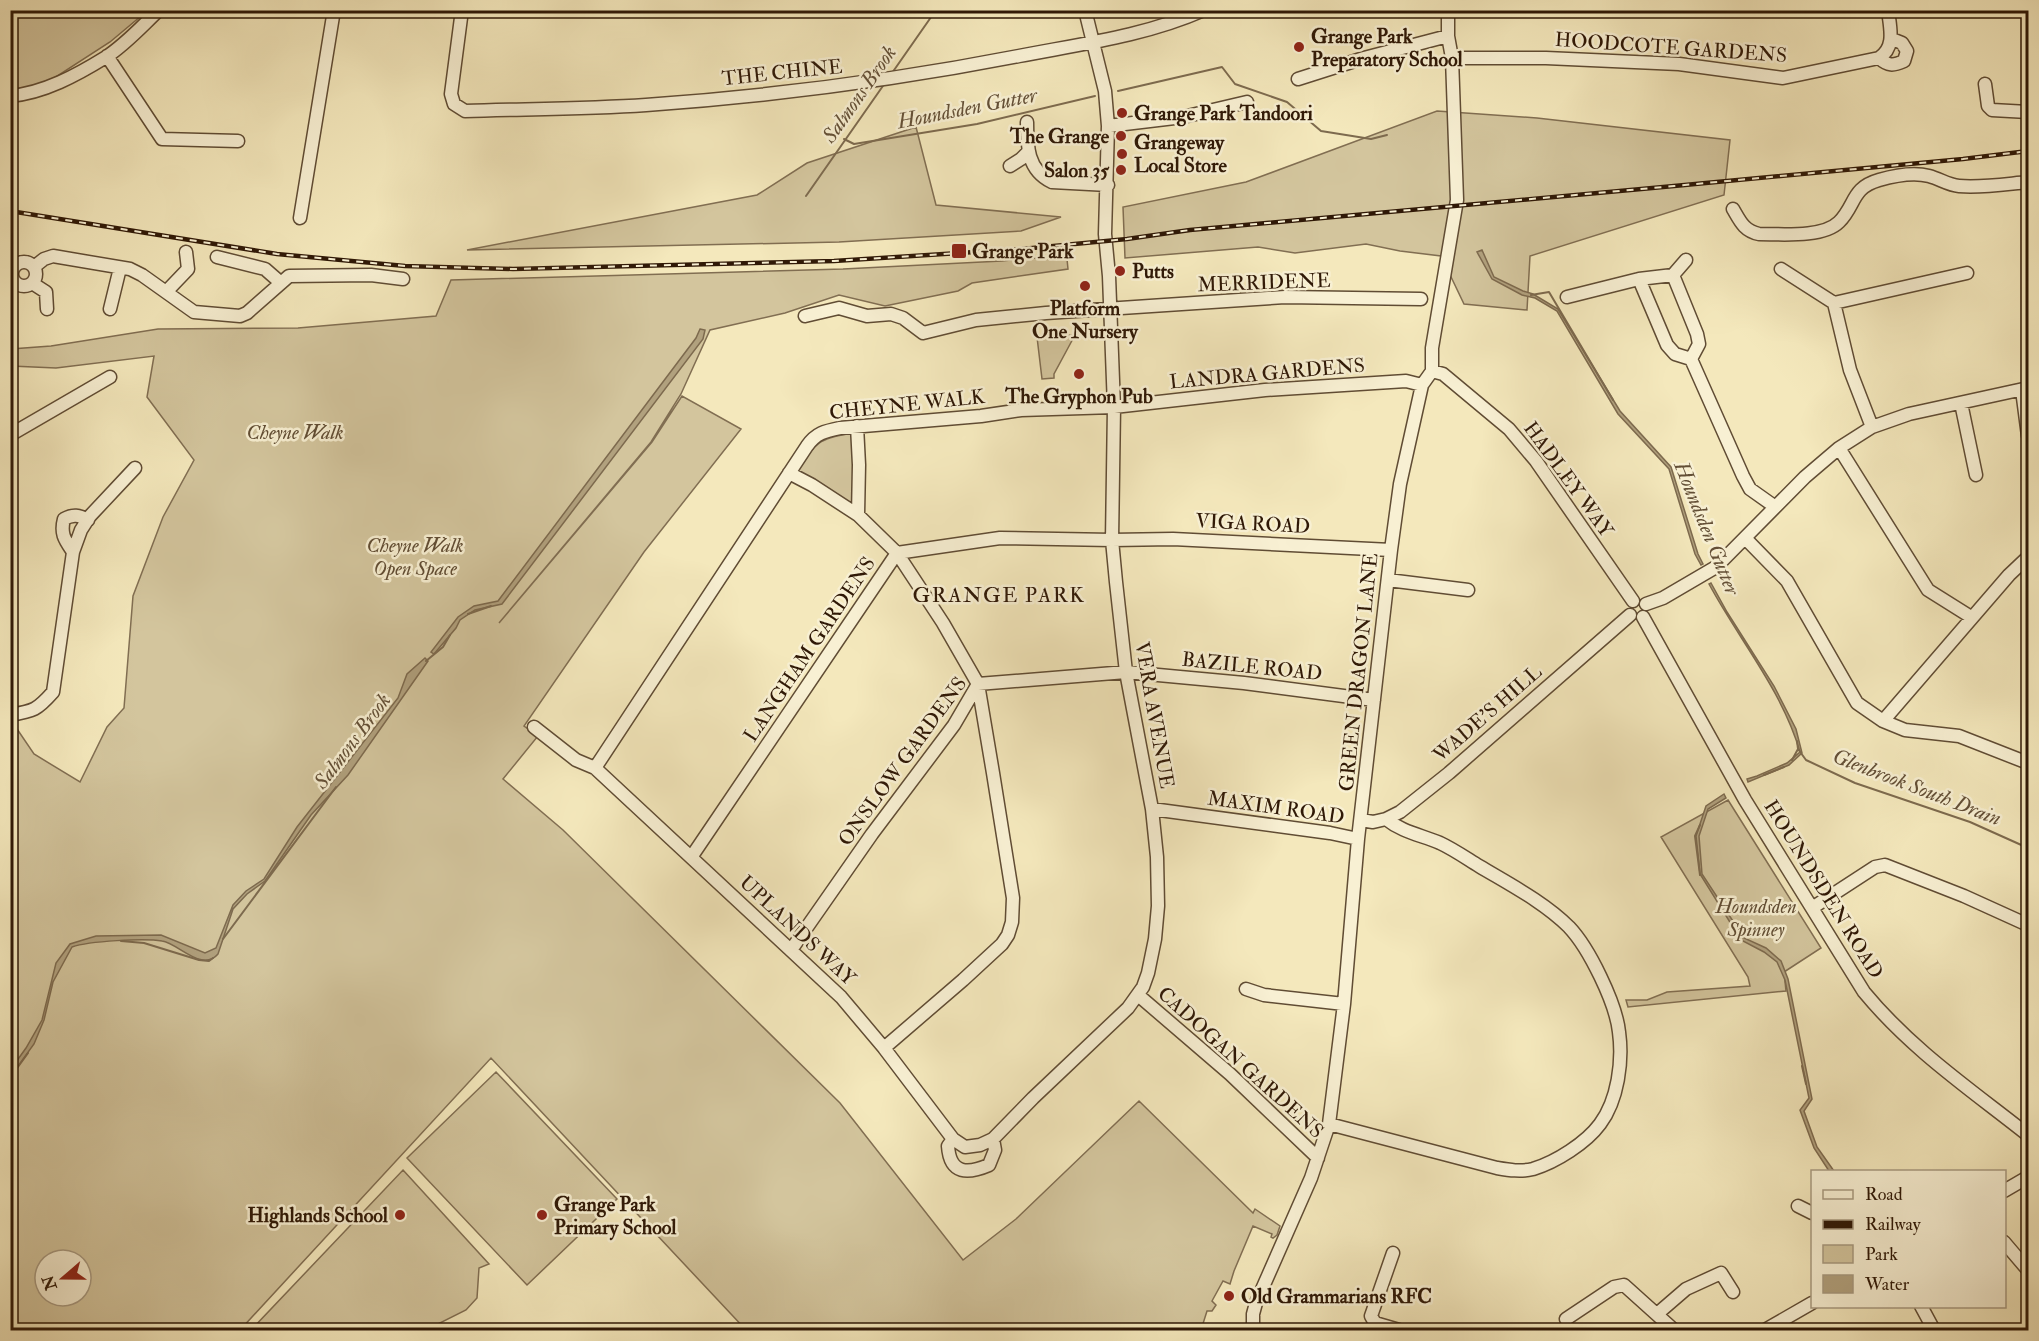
<svg xmlns="http://www.w3.org/2000/svg" width="2039" height="1341" viewBox="0 0 2039 1341" font-family="'IM FELL Double Pica',serif">
	<style>
		.green { fill: #d3c59d; stroke: #816e52; stroke-width: 1.5; fill-rule: evenodd }
		.water { fill: #b1a17e; stroke: #7d6a4e; stroke-width: 1.5 }
		.lines { fill: none; stroke-linecap: round; stroke-linejoin: round }
		.stream { stroke: #7d6a4e; stroke-width: 2 }
		.minor-casing { stroke: #604c34; stroke-width: 15 }
		.minor { stroke: #f8f0d3; stroke-width: 12 }
		.rail-casing { stroke: #2f1806; stroke-width: 4.5 }
		.rail { stroke: #f8f0d3; stroke-width: 2; stroke-dasharray: 7; stroke-linecap: butt }
		.poi-dot { fill: #8f2418; stroke: #f8f0d3; stroke-width: 2 }
		.labels { text-anchor: middle; stroke-width: 5; stroke-linejoin: round; paint-order: stroke }
		.poi-label { font-size: 20px; font-weight: bold; fill: #2f1806; stroke: #f8f0d3; text-anchor: start }
		.street-label { font-size: 20px; fill: #2f1806; stroke: #f8f0d3 }
		.park-label { font-size: 20px; font-style: italic; fill: #604c33; stroke: #f8f0d3 }
		.water-label { font-size: 21px; font-style: italic; fill: #634f36; stroke: #f8f0d3 }
		.neighbourhood-label { font-size: 21px; letter-spacing: 1.5px; fill: #2f1806; stroke: #f8f0d3 }
	</style>
	<rect width="100%" height="100%" fill="#f4e8bc"/>
	<filter id="stains"><feTurbulence type="fractalNoise" baseFrequency=".00333" numOctaves="4"/><feColorMatrix values="0 0 0 0 .2 0 0 0 0 .09 0 0 0 0 .02 0 0 0 .5 -.17"/></filter>
	<radialGradient id="worn" r=".72"><stop offset=".6" stop-color="#630" stop-opacity="0"/><stop offset="1" stop-color="#630" stop-opacity=".3"/></radialGradient>
	<!-- green -->
	<path class="green" d="M 11,11 L 147,11 L 110,42 L 45,84 L 11,91 Z
		M 1437,111 L 1537,118 L 1730,140 L 1724,195 L 1530,256 L 1527,310 L 1464,304 L 1441,256 L 1400,251 L 1366,244 L 1295,253 L 1258,247 L 1125,258 L 1123,207 L 1246,182 Z
		M 916,127 L 936,205 L 1061,217 L 1021,231 L 839,242 L 467,250 L 757,195 L 807,163 Z
		M 1029,258 L 1067,259 L 1068,269 L 972,283 L 958,291 L 885,306 L 839,295 L 785,313 L 710,330 L 681,394 L 651,442 L 499,623 L 652,442 L 682,396 L 741,429 L 644,552 L 524,726 L 538,736 L 503,779 L 563,830 L 840,1103 L 963,1260 L 1016,1219 L 1139,1101 L 1253,1213 L 1255,1209 L 1280,1226 L 1277,1235 L 1273,1238 L 1271,1237 L 1272,1234 L 1253,1226 L 1234,1271 L 1230,1284 L 1223,1281 L 1212,1301 L 1216,1305 L 1212,1311 L 1207,1311 L 1201,1330 L 746,1330 L 491,1058 L 240,1330 L 11,1330 L 11,725 L 15,726 L 34,754 L 80,782 L 107,727 L 124,708 L 133,596 L 163,517 L 194,460 L 147,397 L 154,356 L 56,368 L 11,366 L 11,349 L 51,346 L 158,329 L 298,328 L 436,316 L 451,280 L 843,269 L 1002,261 ZM 45,1260 L 81,1260 L 81,1296 L 45,1296 Z
		M 1075,335 L 1054,374 L 1054,378 L 1042,379 L 1037,337 Z
		M 852,433 L 855,497 L 852,504 L 797,472 C 816,442 817,439 852,433 Z
		M 1728,800 L 1821,948 L 1784,972 L 1786,991 L 1628,1007 L 1626,1000 L 1647,1000 L 1667,992 L 1750,986 L 1748,977 L 1661,837 Z
		M 496,1072 L 617,1199 L 527,1285 L 407,1158 Z
		M 403,1170 L 489,1264 L 479,1268 L 477,1298 L 466,1310 L 426,1330 L 251,1330 Z"/>
	<!-- water -->
	<path class="water" d="M 1482,250 L 1494,277 L 1523,291 L 1533,294 L 1558,309 L 1620,411 L 1671,467 L 1698,554 L 1703,564 L 1701,565 L 1695,554 L 1669,469 L 1618,414 L 1557,311 L 1535,298 L 1522,295 L 1492,279 L 1477,252 Z
		M 700,329 L 705,330 L 703,339 L 502,604 L 475,610 L 460,620 L 456,628 L 434,654 L 431,652 L 458,617 L 474,606 L 498,601 L 696,338 Z
		M 1711,583 L 1727,612 L 1774,686 L 1796,729 L 1802,753 L 1789,765 L 1748,782 L 1747,779 L 1757,776 L 1787,763 L 1800,752 C 1782,690 1739,640 1709,584 Z
		M 425,658 L 428,661 L 348,775 L 311,815 L 265,881 L 247,894 L 233,909 L 218,954 C 202,973 178,943 162,941 C 145,938 89,941 72,947 L 53,982 L 44,1020 L 34,1044 L 11,1076 L 11,1069 L 26,1048 L 42,1020 L 56,963 L 70,944 L 96,936 L 161,935 L 205,953 L 216,948 L 233,905 L 246,891 L 264,879 L 297,827 L 398,698 L 407,674 Z
		M 1724,794 L 1726,798 L 1708,809 L 1699,836 L 1702,874 L 1744,938 L 1766,948 L 1781,961 L 1788,979 L 1812,1099 L 1804,1111 L 1817,1147 L 1834,1171 L 1829,1171 L 1814,1148 L 1800,1110 L 1809,1098 L 1785,980 L 1777,962 L 1764,952 L 1741,940 L 1700,874 L 1696,836 L 1706,806 Z"/>
	<g class="lines">
		<!-- stream -->
		<path class="stream" d="M 892,73 L 936,10
			M 1118,91 L 1222,67 L 1235,84 L 1287,102 L 1321,131 L 1371,139 L 1387,135
			M 844,139 L 854,144 L 977,124 L 1095,96
			M 806,196 L 885,83
			M 1531,295 L 1549,292 L 1613,400
			M 468,614 L 491,606
			M 426,661 L 443,647 L 450,635
			M 1797,741 L 1798,749 L 1806,760 L 1855,783 L 1970,822 L 2028,848
			M 1792,760 L 1798,749
			M 1764,775 L 1784,767
			M 1700,825 L 1695,836 L 1700,875
			M 223,939 L 336,787
			M 121,941 L 144,943 L 199,960 L 209,961 L 213,958
			M 1802,1066 L 1806,1084
			M 10,1078 L 28,1053"/>
		<!-- minor casing -->
		<g class="minor-casing">
			<path id="minor" d="M 462,10 L 451,94 L 454,104 L 465,111 C 525,109 586,109 646,105 C 772,96 896,80 1019,56 C 1081,44 1145,36 1204,10
				M 107,56 L 162,139 L 238,141
				M 1452,58 L 1546,58 L 1679,64 L 1783,78 L 1879,58 C 1896,47 1890,28 1888,10
				M 1879,58 C 1888,66 1893,66 1904,61 L 1907,51 L 1902,43 L 1892,39
				M 1298,79 L 1364,58 L 1448,36
				M 1985,84 L 1988,106 L 1992,110 L 2028,112
				M 10,96 C 44,93 77,75 106,57 C 125,45 142,26 159,10
				M 1027,122 C 1027,146 1027,170 1052,182 L 1108,185
				M 1108,126 L 1183,117 L 1247,102
				M 1010,166 L 1021,159 L 1028,152
				M 1733,209 C 1740,221 1744,231 1759,234 C 1781,234 1823,238 1839,222 C 1856,205 1851,188 1879,180 C 1893,176 1914,172 1929,176 C 1940,179 1948,185 1959,186 C 1982,188 2006,184 2028,182
				M 300,218 L 334,10
				M 217,257 L 265,269 L 281,283
				M12 274a12 12 0 1 1 24 0a12 12 0 1 1-24 0Z
				M 34,267 L 44,259 L 53,256 L 130,269 L 142,275 L 194,312 L 240,316 L 247,313 L 289,276 L 371,275 L 403,279
				M 1781,269 L 1834,303 L 1850,370 L 1872,427
				M 1673,275 L 1686,260
				M 32,283 L 46,292 L 47,309
				M 166,292 L 188,269 L 186,252
				M 1567,297 L 1639,279
				M 1834,303 L 1967,273
				M 110,309 L 120,268
				M 805,316 L 839,308 L 867,316 L 891,314 L 903,318 L 923,333 L 976,320 L 1046,313 L 1285,297 L 1421,299
				M 1691,359 L 1675,354 L 1667,345 L 1639,279 L 1673,275 L 1697,334 L 1699,344 L 1691,359 L 1743,476 L 1750,489 L 1774,506
				M 1432,371 L 1443,374 L 1509,429 L 1536,461 L 1633,601
				M 2022,390 L 2028,436
				M 1961,403 L 1976,475
				M 857,426 L 859,465 L 858,515
				M 10,435 L 110,377
				M 1839,448 L 1928,590 L 1971,617
				M 789,473 L 812,485 L 858,515 L 897,553 L 943,623 L 978,684 L 993,773 L 1013,898 L 1012,922 L 1008,935 L 1002,944 L 963,980 L 884,1048
				M 1745,538 L 1787,581 L 1857,703 L 1883,721 L 1905,730 L 1959,736 L 2028,763
				M 73,552 C 65,540 60,534 64,519 C 73,514 79,515 88,520
				M 1388,580 L 1468,590
				M 1646,604 L 1663,598 L 1716,567 L 1805,477 L 1839,448 L 1872,427 L 1909,414 L 2028,388
				M 1643,617 L 1745,800 L 1864,992 C 1912,1050 1970,1089 2028,1135
				M 10,715 C 34,711 37,710 53,692 L 73,552 L 81,530 L 90,516 L 135,468
				M 1883,721 L 2009,575 L 2028,557
				M 534,727 L 576,760 L 595,768 L 841,997 L 884,1048 L 953,1139 L 965,1147 L 980,1145 L 993,1139 L 1033,1098 L 1128,1008 L 1143,987 L 1148,973 L 1155,939 L 1158,906 L 1157,857 L 1152,809 L 1126,672 L 1116,582 L 1112,540 L 1114,407 L 1109,276 L 1105,234 L 1108,126 L 1105,91 L 1085,10
				M 595,768 L 807,446 C 816,433 825,431 840,428 L 981,416 L 1021,410 L 1114,407 L 1265,390 L 1406,381 L 1422,385
				M 1152,809 L 1330,833 L 1358,839
				M 1361,820 L 1373,822 L 1386,819 L 1400,812 L 1449,773 L 1630,615
				M 692,856 L 897,553 L 1000,538 L 1112,540 L 1173,539 L 1391,550
				M 1812,908 L 1875,867 L 1885,865 L 1964,896 L 2028,925
				M 791,950 L 872,834 L 954,725 L 978,684 L 1126,672 L 1244,683 L 1374,700
				M 1246,989 L 1264,995 L 1344,1004
				M 1138,995 L 1230,1074 L 1318,1158
				M 1329,1124 L 1497,1168 C 1509,1170 1521,1172 1533,1169 C 1556,1162 1586,1143 1600,1124 C 1618,1100 1623,1061 1619,1032 C 1616,1003 1589,948 1569,927 C 1544,902 1509,884 1479,866 C 1466,858 1453,849 1440,843 C 1421,835 1402,832 1386,819
				M 953,1139 L 948,1146 C 950,1175 968,1174 989,1165 L 995,1150 L 993,1139
				M 2004,1191 L 2028,1177
				M 1798,1206 L 1812,1213
				M 2004,1242 L 2027,1269
				M 1393,1253 L 1371,1316 L 1375,1323 L 1399,1330
				M 1921,1306 L 1934,1330
				M 1657,1314 L 1686,1289 L 1721,1273 L 1733,1292
				M 1566,1319 L 1614,1287 L 1624,1285 L 1674,1330
				M 1253,1330 L 1253,1314 L 1256,1303 L 1311,1178 L 1329,1124 L 1344,1004 L 1358,839 L 1391,550 L 1400,484 L 1422,385 L 1432,371 L 1432,348 L 1457,200 L 1452,58 L 1448,36 L 1448,10
				M 1765,1330 L 1812,1303"/>
		</g>
		<!-- minor -->
		<use href="#minor" class="minor"/>
		<!-- rail casing -->
		<g class="rail-casing">
			<path id="rail" d="M 10,211 L 277,254 L 405,266 L 513,269 L 834,261 L 1022,249 L 1127,239 L 1190,230 L 1674,186 L 1963,159 L 2028,151"/>
		</g>
		<!-- rail -->
		<use href="#rail" class="rail"/>
	</g>
	<!-- markers -->
	<g class="poi-dot">
		<circle cx="1299" cy="47" r="6"/>
		<circle cx="1122" cy="113" r="6"/>
		<circle cx="1121" cy="136" r="6"/>
		<circle cx="1122" cy="154" r="6"/>
		<circle cx="1121" cy="170" r="6"/>
		<rect x="951" y="243" width="16" height="16" rx="3"/>
		<circle cx="1120" cy="271" r="6"/>
		<circle cx="1085" cy="286" r="6"/>
		<circle cx="1079" cy="374" r="6"/>
		<circle cx="400" cy="1215" r="6"/>
		<circle cx="542" cy="1215" r="6"/>
		<circle cx="1229" cy="1296" r="6"/>
	</g>
	<g class="labels">
		<!-- poi labels -->
		<g class="poi-label">
			<text x="1311" y="43">Grange Park<tspan x="1311" dy="23">Preparatory School</tspan></text>
			<text x="1134" y="120">Grange Park Tandoori</text>
			<text x="1109" y="143" text-anchor="end">The Grange</text>
			<text x="1134" y="149">Grangeway<tspan x="1134" dy="23">Local Store</tspan></text>
			<text x="1109" y="177" text-anchor="end">Salon 35</text>
			<text x="972" y="258">Grange Park</text>
			<text x="1132" y="278">Putts</text>
			<text x="1085" y="315" text-anchor="middle">Platform<tspan x="1085" dy="23">One Nursery</tspan></text>
			<text x="1079" y="403" text-anchor="middle">The Gryphon Pub</text>
			<text x="554" y="1211">Grange Park<tspan x="554" dy="23">Primary School</tspan></text>
			<text x="388" y="1222" text-anchor="end">Highlands School</text>
			<text x="1241" y="1303">Old Grammarians RFC</text>
		</g>
		<!-- street labels -->
		<g class="street-label">
			<text transform="translate(1671 47) rotate(4)" y="7">HOODCOTE GARDENS</text>
			<text transform="translate(782 72) rotate(-6)" y="7">THE CHINE</text>
			<text transform="translate(1264 282) rotate(-2)" y="7">MERRIDENE</text>
			<text transform="translate(1267 373) rotate(-5)" y="7">LANDRA GARDENS</text>
			<text transform="translate(907 404) rotate(-6)" y="7">CHEYNE WALK</text>
			<text transform="translate(1569 479) rotate(54)" y="7">HADLEY WAY</text>
			<text transform="translate(1253 523) rotate(3)" y="7">VIGA ROAD</text>
			<text transform="translate(809 649) rotate(-56)" y="7">LANGHAM GARDENS</text>
			<text transform="translate(1252 666) rotate(6)" y="7">BAZILE ROAD</text>
			<text transform="translate(1358 672) rotate(-84)" y="7">GREEN DRAGON LANE</text>
			<text transform="translate(1487 713) rotate(-41)" y="7">WADE'S HILL</text>
			<text transform="translate(1155 715) rotate(80)" y="7">VERA AVENUE</text>
			<text transform="translate(902 761) rotate(-54)" y="7">ONSLOW GARDENS</text>
			<text transform="translate(1276 807) rotate(8)" y="7">MAXIM ROAD</text>
			<text transform="translate(1824 889) rotate(58)" y="7">HOUNDSDEN ROAD</text>
			<text transform="translate(798 930) rotate(43)" y="7">UPLANDS WAY</text>
			<text transform="translate(1241 1062) rotate(42)" y="7">CADOGAN GARDENS</text>
		</g>
		<!-- park labels -->
		<g class="park-label">
			<text x="295" y="439">Cheyne Walk</text>
			<text x="415" y="552">Cheyne Walk<tspan x="415" dy="23">Open Space</tspan></text>
			<text x="1756" y="913">Houndsden<tspan x="1756" dy="23">Spinney</tspan></text>
		</g>
		<!-- water labels -->
		<g class="water-label">
			<text transform="translate(859 94) rotate(-55)" y="7">Salmons Brook</text>
			<text transform="translate(967 108) rotate(-11)" y="7">Houndsden Gutter</text>
			<text transform="translate(1707 528) rotate(68)" y="7">Houndsden Gutter</text>
			<text transform="translate(352 741) rotate(-53)" y="7">Salmons Brook</text>
			<text transform="translate(1917 787) rotate(21)" y="7">Glenbrook South Drain</text>
		</g>
		<!-- neighbourhood labels -->
		<g class="neighbourhood-label">
			<text x="999" y="602">GRANGE PARK</text>
		</g>
	</g>
	<!-- margin -->
	<rect width="2039" height="1341" fill="none" stroke="#f4e8bc" stroke-width="36"/>
	<rect x="12" y="12" width="2015" height="1317" fill="none" stroke="#2f1806" stroke-width="3"/>
	<rect x="18" y="18" width="2003" height="1305" fill="none" stroke="#2f1806" stroke-width="1.5"/>
	<!-- legend -->
	<rect x="1811" y="1170" width="195" height="138" fill="#f8f0d3" stroke="#a89a81" stroke-width="1.5"/>
	<rect x="1823" y="1190" width="30" height="9" fill="#f8f0d3" stroke="#a89a81" stroke-width="1.5"/>
	<text x="1865" y="1200" font-size="18" fill="#2f1806">Road</text>
	<rect x="1823" y="1220" width="30" height="9" fill="#2f1806" stroke="#a89a81" stroke-width="1.5"/>
	<text x="1865" y="1230" font-size="18" fill="#2f1806">Railway</text>
	<rect x="1823" y="1245" width="30" height="18" fill="#d3c59d" stroke="#a89a81" stroke-width="1.5"/>
	<text x="1865" y="1260" font-size="18" fill="#2f1806">Park</text>
	<rect x="1823" y="1275" width="30" height="18" fill="#b1a17e" stroke="#a89a81" stroke-width="1.5"/>
	<text x="1865" y="1290" font-size="18" fill="#2f1806">Water</text>
	<!-- north arrow -->
	<g transform="translate(63 1278) rotate(250)"><circle r="28" fill="#f8f0d3" stroke="#a89a81" stroke-width="1.5"/>
	<path d="M0-4.5L10 22L0 15L-10 22Z" fill="#8f2418"/>
	<text y="-9" font-size="16" font-weight="bold" text-anchor="middle" fill="#2f1806">N</text>
	</g>
	<rect width="100%" height="100%" filter="url(#stains)"/>
	<rect width="100%" height="100%" fill="url(#worn)"/>
</svg>
